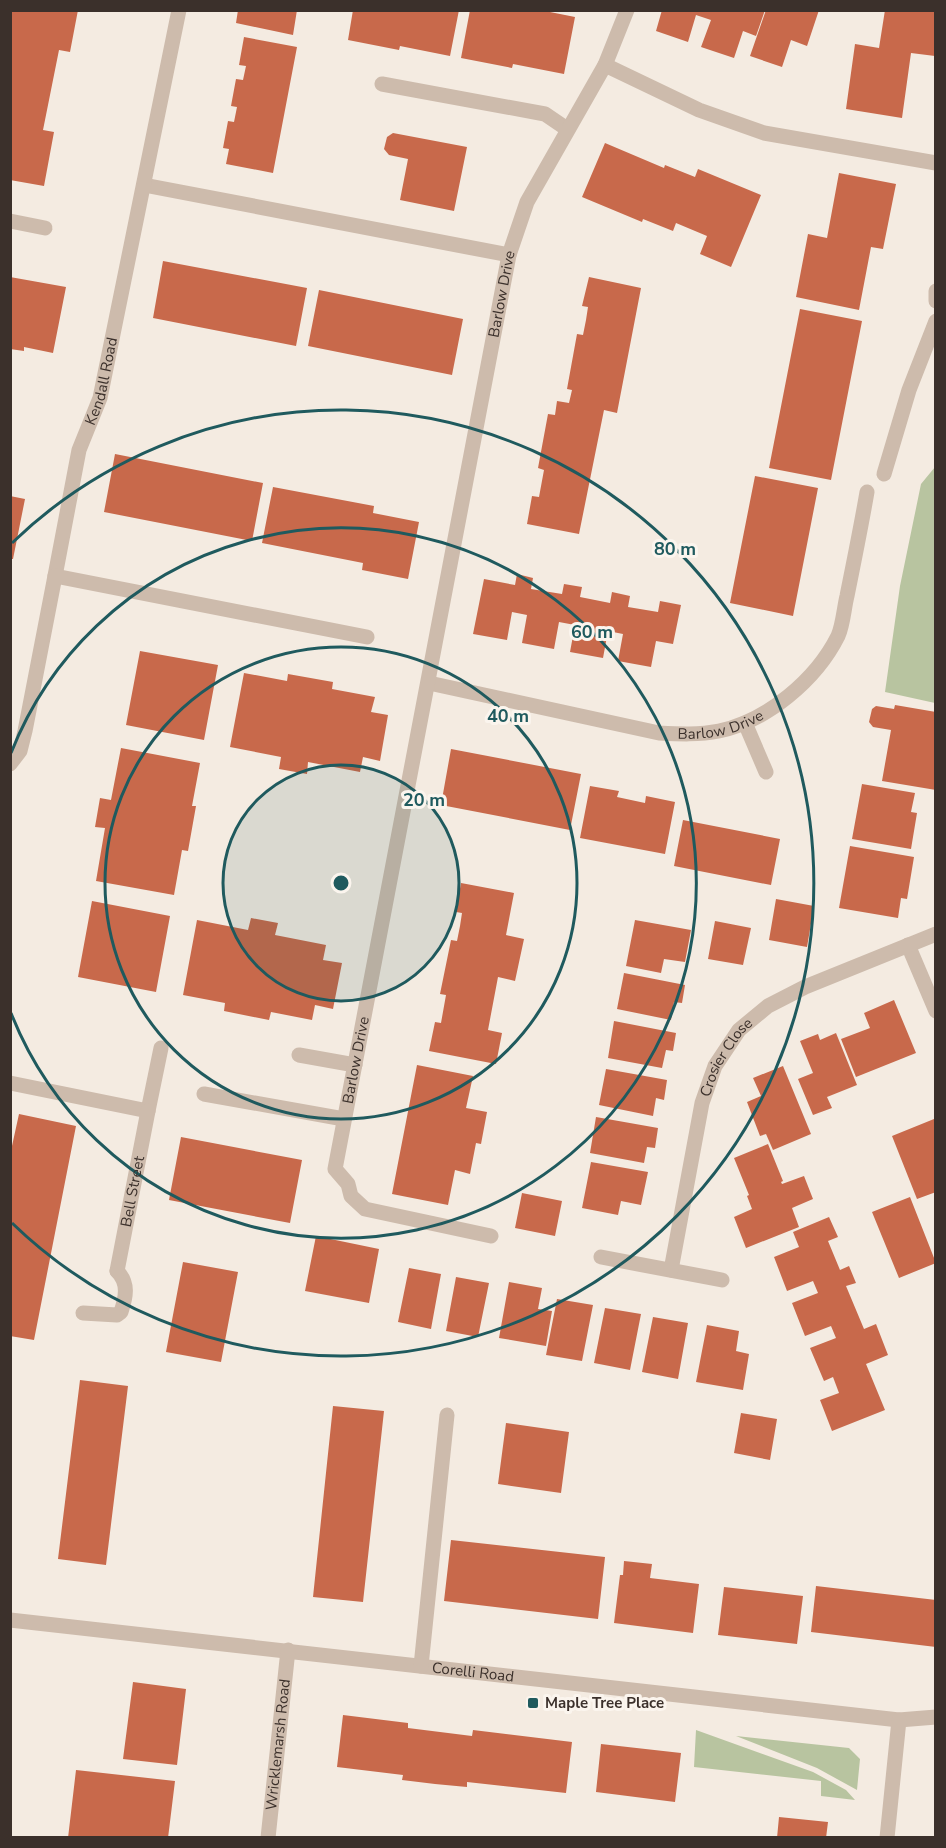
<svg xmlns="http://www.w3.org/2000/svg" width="946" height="1848" viewBox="0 0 946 1848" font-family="'Nunito Sans',sans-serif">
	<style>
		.green { fill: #b8c4a0 }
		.building { fill: #c8694b }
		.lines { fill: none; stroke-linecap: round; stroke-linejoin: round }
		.service { stroke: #cdbbac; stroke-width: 15 }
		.minor { stroke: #cdbbac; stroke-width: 15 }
		.ring { fill: none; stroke: #1f5a5e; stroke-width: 3 }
		.poi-dot { fill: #1f5a5e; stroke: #fbf5ee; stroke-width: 2 }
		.labels { text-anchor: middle; stroke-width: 6; stroke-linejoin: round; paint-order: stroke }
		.street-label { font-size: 15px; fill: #3b302b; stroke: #fbf5ee }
		.poi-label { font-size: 15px; font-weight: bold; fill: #3b302b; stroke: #fbf5ee; text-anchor: start }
		.centre { fill: #1f5a5e; stroke: #fbf5ee; stroke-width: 3 }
		.ring-label { font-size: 18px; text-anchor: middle; font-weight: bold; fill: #1f5a5e; stroke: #fbf5ee; stroke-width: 6; stroke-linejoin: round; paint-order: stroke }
	</style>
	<rect width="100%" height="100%" fill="#f4ebe1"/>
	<!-- green -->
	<path class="green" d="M 935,467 L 935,703 L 885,692 L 900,586 L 921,484 Z
		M 696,1730 L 813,1772 L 846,1790 L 855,1800 L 821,1796 L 821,1781 L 694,1767 Z
		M 736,1736 L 849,1748 L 860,1759 L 857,1790 L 817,1768 Z"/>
	<!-- building -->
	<path class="building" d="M 10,10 L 78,10 L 70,52 L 59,50 L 43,130 L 54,132 L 44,186 L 10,180 Z
		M 238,10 L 297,10 L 293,35 L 236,23 Z
		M 353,10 L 459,10 L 450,56 L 400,46 L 399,50 L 348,40 Z
		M 470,10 L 540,10 L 575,17 L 564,74 L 513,64 L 512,68 L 461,58 Z
		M 662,10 L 765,10 L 756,36 L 743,31 L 734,58 L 701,47 L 711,20 L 696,15 L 688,42 L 656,31 Z
		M 766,10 L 819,10 L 807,46 L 791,40 L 782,67 L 750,56 Z
		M 885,10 L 936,10 L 935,56 L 911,53 L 902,118 L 846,109 L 855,44 L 879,48 Z
		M 244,37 L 297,47 L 273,173 L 226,164 L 229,149 L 223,148 L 228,121 L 234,122 L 237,107 L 231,106 L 236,79 L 243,80 L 246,66 L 239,65 Z
		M 393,133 L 467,147 L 454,211 L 400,200 L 408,159 L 389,155 L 384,149 L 387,137 Z
		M 605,143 L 664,168 L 665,165 L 695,177 L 698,169 L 761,195 L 731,267 L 700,254 L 707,236 L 676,223 L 673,231 L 643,219 L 642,222 L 582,197 Z
		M 839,173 L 896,184 L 883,249 L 871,247 L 859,310 L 796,297 L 808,234 L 827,238 Z
		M 163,261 L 307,288 L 296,346 L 153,318 Z
		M 10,277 L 66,287 L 53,353 L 24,347 L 24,351 L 10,349 Z
		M 589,277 L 641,288 L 617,413 L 604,410 L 579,534 L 527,524 L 532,496 L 539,497 L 544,470 L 538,468 L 548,414 L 555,415 L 557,401 L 569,403 L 572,390 L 567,389 L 577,334 L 583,335 L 586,320 L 588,307 L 582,306 Z
		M 319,290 L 463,319 L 452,375 L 308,346 Z
		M 800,309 L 862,321 L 831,480 L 769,468 Z
		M 115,454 L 263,483 L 252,541 L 104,512 Z
		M 755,476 L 818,488 L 793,616 L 730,603 Z
		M 273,487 L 374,506 L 373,513 L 419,522 L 408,579 L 362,570 L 363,563 L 262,543 Z
		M 10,496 L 25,499 L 13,559 L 10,559 Z
		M 517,574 L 533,578 L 531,589 L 562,594 L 564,584 L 582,587 L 580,597 L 610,603 L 612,592 L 630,596 L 628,607 L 658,612 L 660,601 L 681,605 L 673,644 L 656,641 L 651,667 L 618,661 L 623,634 L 608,631 L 603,658 L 570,652 L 575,625 L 559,622 L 554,649 L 522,643 L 527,615 L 512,612 L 507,640 L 473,634 L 484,579 L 515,585 Z
		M 140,651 L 218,665 L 204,740 L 126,725 Z
		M 244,673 L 287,681 L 288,674 L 333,682 L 332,689 L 375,697 L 371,712 L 388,715 L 380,761 L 363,757 L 360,772 L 308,762 L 307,774 L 279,769 L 281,757 L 230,747 Z
		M 895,705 L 936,712 L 936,790 L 882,781 L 891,730 L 873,727 L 869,722 L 872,709 L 876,706 L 894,709 Z
		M 121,748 L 200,763 L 192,806 L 196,806 L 188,851 L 182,850 L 174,895 L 96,881 L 105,828 L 95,827 L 100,798 L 111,800 Z
		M 451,749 L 581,774 L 570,830 L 441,805 Z
		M 862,784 L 915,793 L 911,812 L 917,813 L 911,849 L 852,839 Z
		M 590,786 L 619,791 L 617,797 L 645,803 L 646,796 L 675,802 L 665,854 L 580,838 Z
		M 683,820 L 780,839 L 771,885 L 674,866 Z
		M 850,846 L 914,857 L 907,899 L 901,898 L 898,918 L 839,908 Z
		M 461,883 L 514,893 L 506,935 L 524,939 L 515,981 L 498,977 L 488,1030 L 502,1033 L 496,1064 L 429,1051 L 435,1022 L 441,1023 L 446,995 L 440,994 L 451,940 L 457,941 L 460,926 L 462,913 L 456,912 Z
		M 776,899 L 814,906 L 807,947 L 769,940 Z
		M 92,901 L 170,916 L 156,992 L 78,977 Z
		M 251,918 L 278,923 L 275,935 L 326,945 L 323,960 L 342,963 L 333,1009 L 315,1005 L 312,1020 L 271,1012 L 269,1020 L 224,1011 L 225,1003 L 183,995 L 197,920 L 248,930 Z
		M 635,920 L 691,930 L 685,962 L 664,959 L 661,973 L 626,966 Z
		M 715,921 L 751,928 L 743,965 L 708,959 Z
		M 624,973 L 685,985 L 682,1003 L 674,1002 L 671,1020 L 617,1009 Z
		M 894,1000 L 916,1053 L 856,1077 L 841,1039 L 870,1028 L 864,1013 Z
		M 614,1021 L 676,1033 L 673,1051 L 666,1050 L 662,1068 L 608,1058 Z
		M 836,1033 L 857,1085 L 827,1097 L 832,1108 L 813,1115 L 798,1079 L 813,1073 L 800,1041 L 818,1034 L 820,1040 Z
		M 417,1065 L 473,1076 L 466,1108 L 487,1112 L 481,1144 L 476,1143 L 470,1174 L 455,1170 L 448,1205 L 392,1194 Z
		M 783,1066 L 811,1134 L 773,1150 L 766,1134 L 760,1136 L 747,1102 L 761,1096 L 753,1078 Z
		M 606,1069 L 667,1080 L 664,1100 L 656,1098 L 653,1116 L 599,1105 Z
		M 19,1114 L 76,1126 L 34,1340 L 10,1336 L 10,1155 Z
		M 596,1117 L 658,1128 L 655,1148 L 647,1147 L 644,1163 L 590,1153 Z
		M 934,1119 L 936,1192 L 917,1199 L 892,1136 Z
		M 181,1137 L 302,1160 L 290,1223 L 169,1200 Z
		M 768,1144 L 783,1181 L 781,1182 L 782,1184 L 804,1176 L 813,1199 L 792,1208 L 799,1227 L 746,1248 L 734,1217 L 752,1209 L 747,1196 L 749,1195 L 734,1158 Z
		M 591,1162 L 648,1172 L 641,1205 L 621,1201 L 618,1215 L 582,1208 Z
		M 522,1193 L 562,1201 L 555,1236 L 515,1228 Z
		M 910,1197 L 936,1263 L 899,1278 L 872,1212 Z
		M 829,1217 L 838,1237 L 828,1241 L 840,1270 L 849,1266 L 856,1283 L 846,1286 L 864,1329 L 876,1324 L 888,1355 L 866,1364 L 885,1410 L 832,1431 L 820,1400 L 839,1393 L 833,1377 L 824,1381 L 810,1348 L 836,1338 L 831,1326 L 805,1336 L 792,1303 L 818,1293 L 813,1281 L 787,1291 L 774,1257 L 799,1247 L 793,1232 Z
		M 316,1236 L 379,1249 L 369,1303 L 305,1291 Z
		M 183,1262 L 238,1272 L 221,1362 L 166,1352 Z
		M 409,1268 L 441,1274 L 431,1329 L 398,1322 Z
		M 456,1277 L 489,1283 L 478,1337 L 446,1331 Z
		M 509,1282 L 542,1288 L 538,1309 L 552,1311 L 546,1346 L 499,1338 Z
		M 557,1299 L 593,1305 L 582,1361 L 546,1355 Z
		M 605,1308 L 641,1314 L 630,1370 L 594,1363 Z
		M 653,1317 L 688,1323 L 678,1379 L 642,1372 Z
		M 707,1325 L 739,1331 L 736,1351 L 749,1354 L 743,1390 L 696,1382 Z
		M 80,1380 L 128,1386 L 106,1565 L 58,1559 Z
		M 333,1406 L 384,1411 L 363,1602 L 313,1597 Z
		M 741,1413 L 777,1419 L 770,1460 L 734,1453 Z
		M 506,1423 L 569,1432 L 561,1493 L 498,1484 Z
		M 451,1540 L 605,1557 L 598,1619 L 444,1601 Z
		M 624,1561 L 652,1564 L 650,1578 L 699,1584 L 693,1633 L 614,1623 L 620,1575 L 623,1575 Z
		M 816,1586 L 936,1600 L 936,1647 L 811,1632 Z
		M 724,1587 L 803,1596 L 797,1644 L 718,1635 Z
		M 133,1682 L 186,1689 L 177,1765 L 123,1759 Z
		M 343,1715 L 408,1723 L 408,1728 L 472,1736 L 473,1730 L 572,1742 L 566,1793 L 467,1782 L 467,1787 L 435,1784 L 402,1780 L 403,1775 L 337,1767 Z
		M 601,1744 L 681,1753 L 675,1802 L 596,1792 Z
		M 76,1770 L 175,1781 L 168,1838 L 68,1838 Z
		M 779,1817 L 828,1822 L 826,1838 L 777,1838 Z"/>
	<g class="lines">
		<!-- service -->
		<path class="service" d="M 745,723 L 766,772
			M 299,1055 L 355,1065
			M 83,1313 L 117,1315 L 121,1312 C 126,1297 129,1283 117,1271"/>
		<!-- minor -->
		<g class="minor">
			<path d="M 605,65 L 699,110 L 764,133 L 936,163"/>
			<path d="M 382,84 L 545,114 L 567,129"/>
			<path d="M 144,185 L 509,255"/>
			<path d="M 10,221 L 45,228"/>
			<path d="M 936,291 L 936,301"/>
			<path d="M 884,474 L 909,390 L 936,321"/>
			<path id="s1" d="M 55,576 L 79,450 L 100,398 L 179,10"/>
			<path id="s2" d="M 429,683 L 659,733 C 679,734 699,735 719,731 C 767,721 816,680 838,636 C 843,625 844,608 847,596 C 854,561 861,527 867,492"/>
			<path d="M 10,764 L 20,751 L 25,731 L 55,576 L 367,637"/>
			<path d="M 908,945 L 936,1011"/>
			<path d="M 10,1083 L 148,1111 L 161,1048"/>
			<path d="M 204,1094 L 344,1119"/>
			<path id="s3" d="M 491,1236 L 365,1209 L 351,1196 L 348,1184 L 335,1169 L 509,255 L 527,202 L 605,65 L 627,10"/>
			<path d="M 601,1257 L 722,1280"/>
			<path id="s4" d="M 671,1270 L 702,1103 L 715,1066 L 739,1030 L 768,1006 L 805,987 L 936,934"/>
			<path id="s5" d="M 117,1271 L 148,1111"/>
			<path id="s6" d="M 10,1620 L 899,1720 L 936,1717"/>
			<path d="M 421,1666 L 447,1415"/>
			<path id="s7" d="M 268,1838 L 288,1650"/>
			<path d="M 887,1838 L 899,1720"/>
		</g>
	</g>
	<!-- distance rings -->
	<circle cx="341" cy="883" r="118" fill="#1f5a5e" fill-opacity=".12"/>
	<g class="ring">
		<circle cx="341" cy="883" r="118"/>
		<circle cx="341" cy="883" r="236"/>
		<path d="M11 753A355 355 0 1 1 11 1013"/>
		<path d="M12 543A473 473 0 1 1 12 1223"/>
	</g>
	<!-- markers -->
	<rect class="poi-dot" x="527" y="1697" width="12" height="12" rx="3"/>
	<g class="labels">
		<!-- street labels -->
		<g class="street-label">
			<text dy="5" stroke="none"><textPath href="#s3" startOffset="1071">Barlow Drive</textPath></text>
			<text dy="5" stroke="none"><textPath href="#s1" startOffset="201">Kendall Road</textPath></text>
			<text dy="5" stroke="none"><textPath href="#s2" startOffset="298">Barlow Drive</textPath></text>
			<text dy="5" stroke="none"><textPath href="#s3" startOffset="291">Barlow Drive</textPath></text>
			<text dy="5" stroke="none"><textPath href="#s4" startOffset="222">Crosier Close</textPath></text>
			<text dy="5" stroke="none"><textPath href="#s5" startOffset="81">Bell Street</textPath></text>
			<text dy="5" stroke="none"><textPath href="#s6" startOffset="466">Corelli Road</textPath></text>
			<text dy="5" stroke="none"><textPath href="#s7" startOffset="94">Wricklemarsh Road</textPath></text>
		</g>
		<!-- poi labels -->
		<g class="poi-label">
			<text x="545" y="1708">Maple Tree Place</text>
		</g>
	</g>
	<circle cx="341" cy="883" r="9" class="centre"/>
	<g class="ring-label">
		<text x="675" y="555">80 m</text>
		<text x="592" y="638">60 m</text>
		<text x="508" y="722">40 m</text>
		<text x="424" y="806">20 m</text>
	</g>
	<!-- border -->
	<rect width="946" height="1848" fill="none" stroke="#3b302b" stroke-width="24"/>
</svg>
